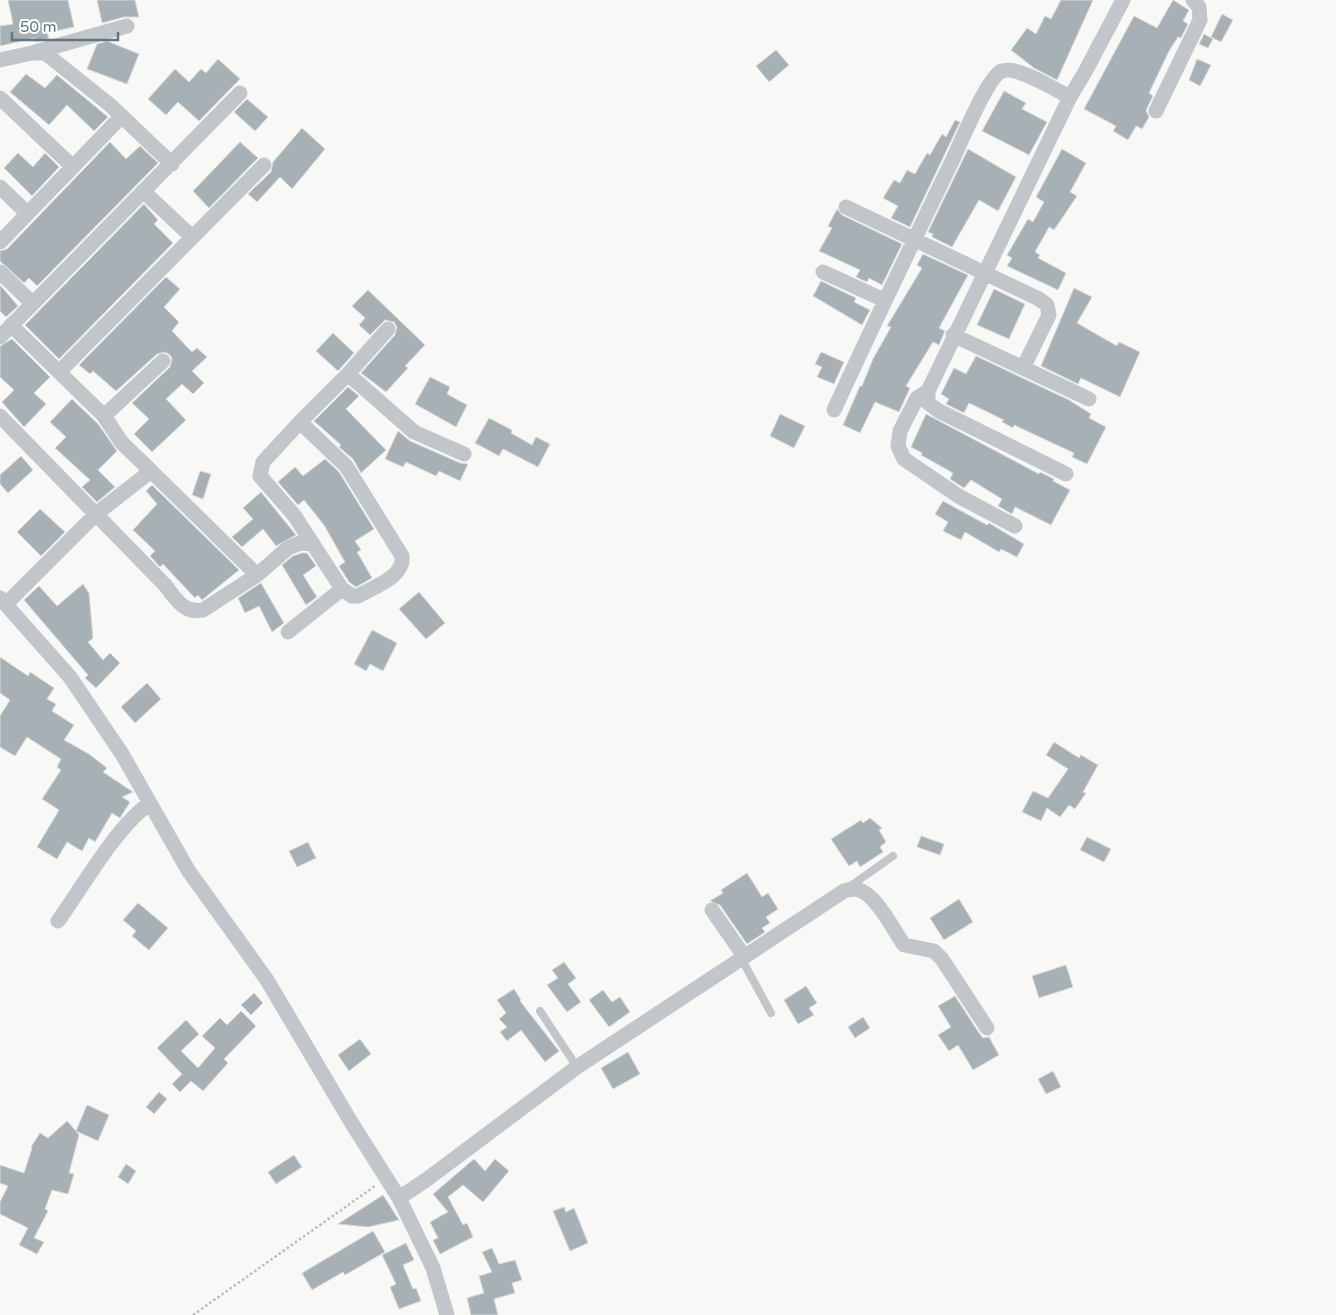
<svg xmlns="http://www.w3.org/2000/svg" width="1336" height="1315" viewBox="0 0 1336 1315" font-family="'Varela Round',sans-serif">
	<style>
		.building { fill: #a6b0b5; stroke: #dadad8 }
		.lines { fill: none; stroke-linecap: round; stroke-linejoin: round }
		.path { stroke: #b9bdc0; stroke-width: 2.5; stroke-dasharray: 2.5 2.5; stroke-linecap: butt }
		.service { stroke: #c1c6ca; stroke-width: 8 }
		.minor { stroke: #c1c6ca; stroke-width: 15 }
	</style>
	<rect width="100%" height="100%" fill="#f8f8f6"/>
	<!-- building -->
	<path class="building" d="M 8,0 L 68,0 L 74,27 L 47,33 L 49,38 L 36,42 L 35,38 L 0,46 L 0,26 L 13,24 Z
		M 97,0 L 135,0 L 139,17 L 124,17 L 102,23 Z
		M 1061,0 L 1093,0 L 1057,80 L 1034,68 L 1011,50 L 1027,28 L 1036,34 L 1045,16 L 1051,19 Z
		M 1173,0 L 1189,10 L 1183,21 L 1188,24 L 1181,38 L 1178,37 L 1169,51 L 1149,93 L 1153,96 L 1146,110 L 1149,117 L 1142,129 L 1136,126 L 1128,140 L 1113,131 L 1116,126 L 1084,109 L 1134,16 L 1157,28 Z
		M 1222,14 L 1233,20 L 1221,42 L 1211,37 Z
		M 1204,34 L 1213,39 L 1208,48 L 1199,44 Z
		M 107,41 L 139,54 L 127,84 L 87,69 L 97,44 Z
		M 776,50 L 789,65 L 769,82 L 756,66 Z
		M 218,59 L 240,79 L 199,121 L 178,102 L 166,115 L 148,99 L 175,69 L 189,82 L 201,69 L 206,73 Z
		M 1197,59 L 1211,65 L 1200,86 L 1189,80 Z
		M 26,74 L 45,88 L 57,75 L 108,117 L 94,131 L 67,105 L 49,125 L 10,92 Z
		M 1004,91 L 1026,103 L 1022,109 L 1047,122 L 1029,155 L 982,131 Z
		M 247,99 L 268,117 L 255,131 L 234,112 Z
		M 955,120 L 960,122 L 910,227 L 891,218 L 898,206 L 883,198 L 894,180 L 900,183 L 907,170 L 915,174 L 927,153 L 930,155 L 942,134 L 946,137 Z
		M 302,128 L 325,149 L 292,189 L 280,177 L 257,202 L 248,194 L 271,172 L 273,162 Z
		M 110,142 L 126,159 L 140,146 L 158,163 L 37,286 L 29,278 L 24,283 L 0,261 L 0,251 L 7,249 Z
		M 240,142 L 258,158 L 209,208 L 193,191 Z
		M 968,149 L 1016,177 L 998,211 L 979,200 L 952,247 L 932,237 L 933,234 L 928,232 Z
		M 1062,149 L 1086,163 L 1070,192 L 1077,196 L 1054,230 L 1049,227 L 1035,252 L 1040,255 L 1038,258 L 1066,273 L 1058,290 L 1007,266 L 1012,258 L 1007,255 L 1028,219 L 1033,222 L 1044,202 L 1036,197 Z
		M 18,153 L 33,167 L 45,153 L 59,167 L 32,196 L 4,168 Z
		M 144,204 L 158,220 L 154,224 L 173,243 L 59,359 L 25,325 Z
		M 837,209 L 842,215 L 902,244 L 882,285 L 869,278 L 867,282 L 856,277 L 860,270 L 819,251 L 832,228 L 828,226 Z
		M 923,254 L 968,275 L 939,328 L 945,331 L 939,345 L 933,342 L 906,386 L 910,388 L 899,412 L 875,402 L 860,433 L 843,425 L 860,386 L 862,386 L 873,359 L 891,327 L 887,326 L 922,268 L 917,265 Z
		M 166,277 L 180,289 L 164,307 L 179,322 L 172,331 L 192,352 L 197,348 L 207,357 L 192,371 L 204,383 L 193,394 L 182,384 L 166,399 L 186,420 L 152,452 L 134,434 L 149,419 L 132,403 L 170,367 L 172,359 L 170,355 L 165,352 L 157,354 L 116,391 L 93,371 L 90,374 L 79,365 Z
		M 821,281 L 856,298 L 854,302 L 870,310 L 862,325 L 813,296 Z
		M 0,285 L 18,306 L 6,317 L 0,311 Z
		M 1074,288 L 1092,297 L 1077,323 L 1117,346 L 1119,342 L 1140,352 L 1120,397 L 1081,378 L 1078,384 L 1041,366 Z
		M 994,289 L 1025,304 L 1009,339 L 977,325 Z
		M 368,290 L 425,345 L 405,366 L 408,368 L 386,392 L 361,373 L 395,335 L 397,327 L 394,322 L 385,320 L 370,335 L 359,325 L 365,318 L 352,306 Z
		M 333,333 L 354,353 L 338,371 L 316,351 Z
		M 12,339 L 50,377 L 34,393 L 46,404 L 24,427 L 2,402 L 14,390 L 0,377 L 0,346 Z
		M 821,352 L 844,362 L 834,384 L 817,377 L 822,367 L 815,364 Z
		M 976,356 L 1069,400 L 1091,414 L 1089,418 L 1106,427 L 1087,464 L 1072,457 L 1074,453 L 1014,425 L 1013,428 L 1002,422 L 1004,420 L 969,403 L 964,413 L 946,404 L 949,399 L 941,394 L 954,368 L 966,374 Z
		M 430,377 L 450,387 L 447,394 L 467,405 L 456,427 L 415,404 Z
		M 348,387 L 359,396 L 346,409 L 386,450 L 361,473 L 353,459 L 339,447 L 341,445 L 314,421 Z
		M 72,399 L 98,424 L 117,451 L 98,470 L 115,487 L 97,502 L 82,487 L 90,480 L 55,448 L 66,437 L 50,422 Z
		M 780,414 L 805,426 L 794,448 L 770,436 Z
		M 926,414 L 1039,474 L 1040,472 L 1054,479 L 1053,481 L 1070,490 L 1051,525 L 1015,507 L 1012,514 L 998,506 L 1002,499 L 971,480 L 964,488 L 950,479 L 953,473 L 921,455 L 922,453 L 911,447 Z
		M 489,418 L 512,430 L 511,433 L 532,445 L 536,437 L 550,444 L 538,467 L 503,449 L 499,456 L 475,443 Z
		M 398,431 L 410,441 L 460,463 L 468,464 L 460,481 L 439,471 L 436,476 L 406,462 L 403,467 L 385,459 Z
		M 21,456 L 33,470 L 8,493 L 0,484 L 0,475 Z
		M 325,459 L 339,472 L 374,529 L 355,541 L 361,550 L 357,552 L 372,578 L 356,587 L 349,582 L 339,566 L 345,562 L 324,525 L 304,500 L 298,505 L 278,482 L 295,467 L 303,476 Z
		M 200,471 L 211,474 L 203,499 L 192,495 Z
		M 152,485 L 239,570 L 202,600 L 198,595 L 195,598 L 163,564 L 160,567 L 150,556 L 155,551 L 133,530 L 157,504 L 146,491 Z
		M 261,492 L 296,535 L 276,546 L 263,529 L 242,547 L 232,537 L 253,519 L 243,508 Z
		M 943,501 L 987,525 L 989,523 L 1024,544 L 1017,557 L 1001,549 L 999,552 L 965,532 L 961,540 L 943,531 L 948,522 L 935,514 Z
		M 40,509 L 65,532 L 41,556 L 17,532 Z
		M 302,553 L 307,553 L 316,566 L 303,575 L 317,597 L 306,605 L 282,565 L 293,556 Z
		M 261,583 L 284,623 L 272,632 L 259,606 L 245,613 L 238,598 Z
		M 83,584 L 89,593 L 93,638 L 88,642 L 103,660 L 110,653 L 120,663 L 96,688 L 85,678 L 88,675 L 24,600 L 39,586 L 57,606 Z
		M 419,592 L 445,623 L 426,639 L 399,609 Z
		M 372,630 L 397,643 L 383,671 L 370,664 L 366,671 L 354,664 Z
		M 0,657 L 28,676 L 30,672 L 54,688 L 47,699 L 56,704 L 52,711 L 74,725 L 64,740 L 89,754 L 107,768 L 103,772 L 133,792 L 122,797 L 130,802 L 120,818 L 112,813 L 95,842 L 89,838 L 82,851 L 67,842 L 57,859 L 37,847 L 59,810 L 42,799 L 61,770 L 57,767 L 61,759 L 27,737 L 15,756 L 0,747 L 0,716 L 10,700 L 0,693 Z
		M 147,683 L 161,699 L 135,723 L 121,707 Z
		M 1054,742 L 1079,758 L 1081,755 L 1098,765 L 1083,792 L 1086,793 L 1075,809 L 1069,805 L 1060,817 L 1047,808 L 1041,821 L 1022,812 L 1033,791 L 1048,798 L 1068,769 L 1046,755 Z
		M 870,818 L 882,828 L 879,830 L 886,842 L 880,847 L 883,852 L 860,867 L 857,861 L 849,866 L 831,839 L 861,820 L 863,823 Z
		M 921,836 L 944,844 L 940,855 L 917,847 Z
		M 1087,837 L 1111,849 L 1104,862 L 1080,850 Z
		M 308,842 L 316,858 L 297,867 L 289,851 Z
		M 747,873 L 762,897 L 768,893 L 778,909 L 766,917 L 770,923 L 762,928 L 765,932 L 747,944 L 720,905 L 710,901 L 723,893 L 721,890 Z
		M 959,899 L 973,922 L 944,940 L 930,918 Z
		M 138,903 L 168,928 L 149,950 L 132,936 L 136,931 L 123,920 Z
		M 564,962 L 576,978 L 568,984 L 581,1002 L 567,1012 L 547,985 L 558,978 L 552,970 Z
		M 1066,965 L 1073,987 L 1039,998 L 1032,976 Z
		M 806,986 L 817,1003 L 809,1008 L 814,1015 L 798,1024 L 784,1000 Z
		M 514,989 L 521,1000 L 520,1001 L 559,1051 L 545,1062 L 521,1030 L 507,1041 L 500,1032 L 507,1027 L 499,1019 L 506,1013 L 497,1000 Z
		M 603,990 L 612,1002 L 620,997 L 630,1012 L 609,1027 L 589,1000 Z
		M 254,993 L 263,1003 L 251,1015 L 241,1005 Z
		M 955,996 L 979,1033 L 983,1038 L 989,1037 L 999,1055 L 973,1070 L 958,1045 L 949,1051 L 938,1035 L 951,1027 L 938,1006 Z
		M 241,1011 L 256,1026 L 224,1059 L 228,1063 L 203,1091 L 191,1081 L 180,1092 L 172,1084 L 182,1074 L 157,1048 L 186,1020 L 199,1034 L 181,1051 L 198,1068 L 215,1048 L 202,1036 L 220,1018 L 227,1025 Z
		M 863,1017 L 870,1028 L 855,1038 L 848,1027 Z
		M 360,1039 L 371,1054 L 349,1071 L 338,1055 Z
		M 628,1052 L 640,1074 L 613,1089 L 601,1068 Z
		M 1053,1071 L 1061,1087 L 1046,1094 L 1038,1079 Z
		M 159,1092 L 167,1099 L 154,1114 L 146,1107 Z
		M 87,1105 L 109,1115 L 98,1141 L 76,1131 L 79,1135 L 69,1173 L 74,1174 L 68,1194 L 52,1190 L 45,1209 L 48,1211 L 34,1238 L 44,1242 L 37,1254 L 19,1245 L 28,1228 L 0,1214 L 0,1202 L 8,1186 L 0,1183 L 0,1165 L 24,1173 L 32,1148 L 31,1147 L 40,1133 L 48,1138 L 67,1121 L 76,1131 Z
		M 294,1155 L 302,1167 L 276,1184 L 268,1172 Z
		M 474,1159 L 485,1171 L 495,1159 L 509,1171 L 483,1202 L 463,1185 L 448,1197 L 463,1225 L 467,1223 L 473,1237 L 440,1254 L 433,1240 L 438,1238 L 430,1222 L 448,1212 L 433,1194 Z
		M 126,1164 L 136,1171 L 128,1184 L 118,1177 Z
		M 383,1195 L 399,1220 L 368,1227 L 338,1224 Z
		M 564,1207 L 566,1212 L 574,1208 L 588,1243 L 570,1251 L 553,1211 Z
		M 373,1231 L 385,1252 L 345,1275 L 343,1272 L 312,1290 L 302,1273 Z
		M 406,1243 L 414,1260 L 403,1265 L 413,1289 L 416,1288 L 421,1301 L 399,1309 L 390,1287 L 396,1284 L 382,1255 Z
		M 492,1248 L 499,1264 L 515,1260 L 522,1280 L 512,1283 L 515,1293 L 494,1299 L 498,1315 L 471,1315 L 467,1298 L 484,1293 L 479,1276 L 492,1272 L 482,1252 Z"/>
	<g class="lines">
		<!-- path -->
		<path class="path" d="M 193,1315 L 375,1186"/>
		<!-- service -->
		<path class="service" d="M 849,887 L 893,856
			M 741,958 L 771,1013
			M 540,1011 L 577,1067"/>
		<!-- minor -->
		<path class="minor" d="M 35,52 L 127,26
			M 0,60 L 32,53 L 45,53 L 110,105 L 172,164
			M 0,98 L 73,167
			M 1156,111 L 1200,20 L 1199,7 L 1193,0
			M 0,187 L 27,213
			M 143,191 L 192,237
			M 846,207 L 1039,299 L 1047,305 L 1049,315 L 1023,368
			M 0,242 L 122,116
			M 0,272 L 32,303
			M 823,272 L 884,300
			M 953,335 L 1089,399
			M 0,337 L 240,93
			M 59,372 L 264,165
			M 348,374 L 414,432 L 464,454
			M 928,391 L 917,398 L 900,431 L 898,446 L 904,459 L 960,497 L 1015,526
			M 834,410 C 873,325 913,242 953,159 C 961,142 986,81 1000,72 C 1015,63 1055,90 1070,97
			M 0,416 L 165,585 C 176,599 184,614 203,610 L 257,575 L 288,548 L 300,543 L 313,544
			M 104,416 L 163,361
			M 300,422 L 263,462 L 260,476 L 294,515 L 342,589 L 352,596 L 358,596 C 373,587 405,577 402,556 L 346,466 L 300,422 L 348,374 L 388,329
			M 147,467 L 257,575
			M 1066,474 L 939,411 L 928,403 L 928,391 L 1070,97 L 1085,72 L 1123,0
			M 0,598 L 70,677 L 122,754 L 188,870 L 267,980 L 351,1122 L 399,1198 L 433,1268 L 447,1315
			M 6,604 L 96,514 L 146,475 L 147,467 L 122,443 L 104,416 L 11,325
			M 288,632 L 342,589
			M 712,910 L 744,956
			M 58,921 C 83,886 116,827 150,803
			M 399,1198 L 426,1180 L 577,1067 L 844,891 C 847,890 852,889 855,889 C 874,890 894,931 904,945 L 934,951 L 942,959 L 987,1028"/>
	</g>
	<!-- scale -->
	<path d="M12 32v8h106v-8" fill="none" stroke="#637681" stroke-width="2.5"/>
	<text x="20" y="32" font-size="15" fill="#637681" stroke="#ffffff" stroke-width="4" paint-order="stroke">50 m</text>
</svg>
